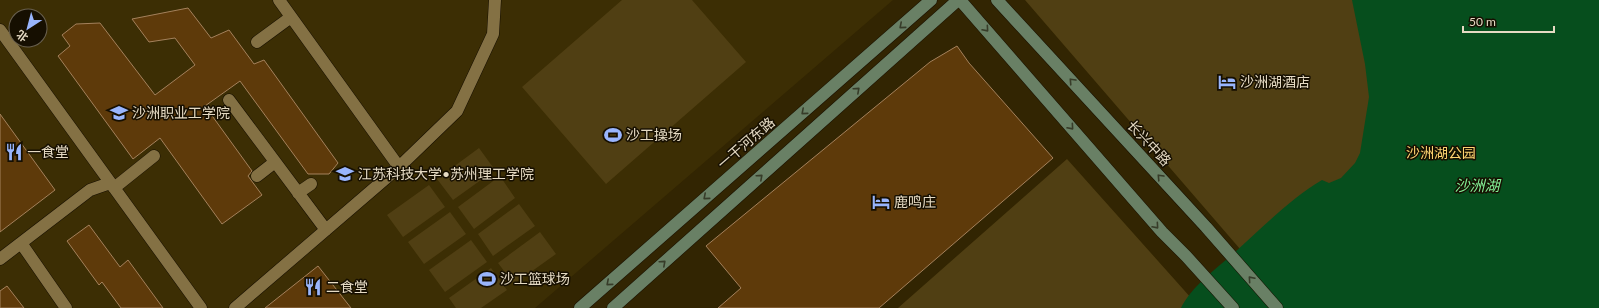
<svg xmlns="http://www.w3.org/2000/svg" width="1599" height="308" viewBox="0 0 1599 308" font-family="Lato,'Noto Sans SC',sans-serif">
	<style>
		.built { fill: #3c2e04; fill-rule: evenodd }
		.green { fill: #503f13 }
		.water { fill: #064e1d }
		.building { fill: #5e3a0a; stroke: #a4815c }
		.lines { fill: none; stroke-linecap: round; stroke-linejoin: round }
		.street-casing { stroke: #170f00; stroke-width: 13 }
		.secondary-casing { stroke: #170f00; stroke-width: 13 }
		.street { stroke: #847144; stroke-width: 12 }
		.secondary { stroke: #698065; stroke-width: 12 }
		.oneway { stroke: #373c29 }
		.labels { text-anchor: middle; stroke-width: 3; stroke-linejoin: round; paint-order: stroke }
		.poi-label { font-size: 14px; fill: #e5dac3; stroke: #160f01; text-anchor: start }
		.street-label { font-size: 14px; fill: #e5dac3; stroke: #160f01 }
		.park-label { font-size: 14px; fill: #fed571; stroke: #160f01 }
		.water-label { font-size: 15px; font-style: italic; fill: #82ee94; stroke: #160f01 }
	</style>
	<rect width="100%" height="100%" fill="#322502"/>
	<!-- built -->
	<path class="built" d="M 0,0 L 893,0 L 535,308 L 0,308 ZM 16,16 L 40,16 L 40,40 L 16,40 Z"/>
	<!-- green -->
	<path class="green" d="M 622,0 L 692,0 L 746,62 L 606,184 L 522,87 Z
		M 1025,0 L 1599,0 L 1599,308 L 1291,308 Z
		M 479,148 L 495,170 L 453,200 L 437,179 Z
		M 1067,159 L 1200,308 L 898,308 Z
		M 500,176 L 515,198 L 474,229 L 458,207 Z
		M 429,185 L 445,207 L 403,237 L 387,215 Z
		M 519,204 L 535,226 L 493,256 L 478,234 Z
		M 450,212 L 466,234 L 424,264 L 408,242 Z
		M 540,232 L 556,254 L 514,284 L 498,263 Z
		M 471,240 L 487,262 L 445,292 L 429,270 Z
		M 491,268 L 507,290 L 481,308 L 456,308 L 449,298 Z"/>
	<!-- water -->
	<path class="water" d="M 1352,0 L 1599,0 L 1599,308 L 1181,308 C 1191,287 1217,268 1234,253 C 1263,227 1290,199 1322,180 L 1329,183 L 1341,178 L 1355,163 L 1360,153 L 1369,97 L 1365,64 Z"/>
	<!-- building -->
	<path class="building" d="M 188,8 L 211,38 L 229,30 L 254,64 L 264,60 L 338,163 L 329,174 L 308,174 L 240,81 L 205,106 L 252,171 L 248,176 L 262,195 L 222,224 L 160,138 L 133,159 L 58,56 L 70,46 L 62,35 L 76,24 L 100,23 L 155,95 L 195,65 L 175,38 L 149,42 L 132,19 Z
		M 957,46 L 969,63 L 1053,158 L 879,308 L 718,308 L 741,288 L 706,246 L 930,62 Z
		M 0,114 L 55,190 L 0,232 Z
		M 89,225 L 120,267 L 128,260 L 163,308 L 121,308 L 102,282 L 99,285 L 67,241 Z
		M 318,266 L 351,308 L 265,308 Z
		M 7,286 L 24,308 L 0,308 L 0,291 Z"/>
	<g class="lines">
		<!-- street casing -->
		<g class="street-casing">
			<path id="street" d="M 279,0 L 399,167
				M 0,30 L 201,308
				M 257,42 L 291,17
				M 229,100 L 326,230
				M 257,176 L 275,162
				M 114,188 L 154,156
				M 298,193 L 311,184
				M 21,243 L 66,308
				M 0,259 L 90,190 L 110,183
				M 235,308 L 399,167 L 457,111 L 493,34 L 495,0"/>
		</g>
		<!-- secondary casing -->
		<g class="secondary-casing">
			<path id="secondary" d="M 960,0 L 1162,232 L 1186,256 L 1233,308
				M 997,0 L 1206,227 L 1277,308
				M 580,308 L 931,0
				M 613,308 L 958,0"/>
		</g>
		<!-- street -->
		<use href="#street" class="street"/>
		<!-- secondary -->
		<use href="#secondary" class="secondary"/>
	</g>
	<!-- one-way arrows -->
	<defs><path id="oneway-chevron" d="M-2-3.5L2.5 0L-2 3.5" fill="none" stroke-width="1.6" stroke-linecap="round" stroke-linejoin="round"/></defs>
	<g class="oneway">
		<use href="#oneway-chevron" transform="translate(902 26) rotate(139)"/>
		<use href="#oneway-chevron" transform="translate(986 29) rotate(49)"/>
		<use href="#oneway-chevron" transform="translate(1072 81) rotate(-133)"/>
		<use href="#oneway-chevron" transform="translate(857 90) rotate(-42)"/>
		<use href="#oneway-chevron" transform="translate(804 112) rotate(139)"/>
		<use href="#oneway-chevron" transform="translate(1071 127) rotate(49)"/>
		<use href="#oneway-chevron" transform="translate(760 177) rotate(-42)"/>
		<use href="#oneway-chevron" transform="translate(1160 177) rotate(-133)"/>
		<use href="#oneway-chevron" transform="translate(706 197) rotate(139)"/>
		<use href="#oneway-chevron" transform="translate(1156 226) rotate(49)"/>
		<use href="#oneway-chevron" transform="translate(663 263) rotate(-42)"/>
		<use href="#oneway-chevron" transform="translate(1251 279) rotate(-131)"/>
		<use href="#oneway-chevron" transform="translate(609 283) rotate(139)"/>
	</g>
	<!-- icons -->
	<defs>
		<g id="hotel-bare" transform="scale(1.38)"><path d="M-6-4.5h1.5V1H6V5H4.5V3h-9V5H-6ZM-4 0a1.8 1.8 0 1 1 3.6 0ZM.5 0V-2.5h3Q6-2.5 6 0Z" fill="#99b5fd" stroke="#160f01" stroke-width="2.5" paint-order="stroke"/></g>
		<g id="university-bare" transform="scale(1.38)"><path d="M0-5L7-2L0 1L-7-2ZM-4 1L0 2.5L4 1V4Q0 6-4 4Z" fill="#99b5fd" stroke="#160f01" stroke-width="2.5" paint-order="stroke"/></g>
		<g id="stadium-bare" transform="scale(1.38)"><path d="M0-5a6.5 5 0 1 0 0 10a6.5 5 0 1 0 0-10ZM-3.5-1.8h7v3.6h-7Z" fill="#99b5fd" stroke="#160f01" stroke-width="2.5" paint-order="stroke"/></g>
		<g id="restaurant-bare" transform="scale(1.38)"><path d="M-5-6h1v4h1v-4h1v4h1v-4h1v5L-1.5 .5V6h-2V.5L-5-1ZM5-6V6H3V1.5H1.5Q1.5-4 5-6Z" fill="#99b5fd" stroke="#160f01" stroke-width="2.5" paint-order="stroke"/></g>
		<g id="school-bare" transform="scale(1.38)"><path d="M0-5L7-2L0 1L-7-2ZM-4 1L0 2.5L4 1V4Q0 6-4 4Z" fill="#99b5fd" stroke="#160f01" stroke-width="2.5" paint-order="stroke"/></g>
	</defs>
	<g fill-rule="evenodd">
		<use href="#hotel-bare" x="1227" y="82"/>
		<use href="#university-bare" x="119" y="113"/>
		<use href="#stadium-bare" x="613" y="135"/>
		<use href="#restaurant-bare" x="14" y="152"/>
		<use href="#school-bare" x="345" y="174"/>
		<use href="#hotel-bare" x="881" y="202"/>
		<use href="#stadium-bare" x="487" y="279"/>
		<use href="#restaurant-bare" x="313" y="287"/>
	</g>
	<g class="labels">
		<!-- poi labels -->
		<g class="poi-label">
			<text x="1240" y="87">沙洲湖酒店</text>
			<text x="132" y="118">沙洲职业工学院</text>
			<text x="626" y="140">沙工操场</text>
			<text x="27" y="157">一食堂</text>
			<text x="358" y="179">江苏科技大学•苏州理工学院</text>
			<text x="894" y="207">鹿鸣庄</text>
			<text x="500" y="284">沙工篮球场</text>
			<text x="326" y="292">二食堂</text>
		</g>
		<!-- street labels -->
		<g class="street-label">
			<text transform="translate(746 143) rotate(-41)" y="5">一干河东路</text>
			<text transform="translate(1149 143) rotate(47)" y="5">长兴中路</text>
		</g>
		<!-- park labels -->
		<g class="park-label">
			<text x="1441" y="158">沙洲湖公园</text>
		</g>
		<!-- water labels -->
		<g class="water-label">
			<text x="1477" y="191">沙洲湖</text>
		</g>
	</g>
	<!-- north arrow -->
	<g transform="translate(28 28) rotate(216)"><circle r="19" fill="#160f01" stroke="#69604f"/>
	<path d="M0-3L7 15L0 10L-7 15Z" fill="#99b5fd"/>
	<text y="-6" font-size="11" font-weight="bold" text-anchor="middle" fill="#e5dac3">北</text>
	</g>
	<!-- scale -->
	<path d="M1463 26v6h91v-6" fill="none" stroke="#e5dac3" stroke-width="2"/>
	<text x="1469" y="26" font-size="12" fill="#e5dac3" stroke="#160f01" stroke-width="3" paint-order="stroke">50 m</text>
</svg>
